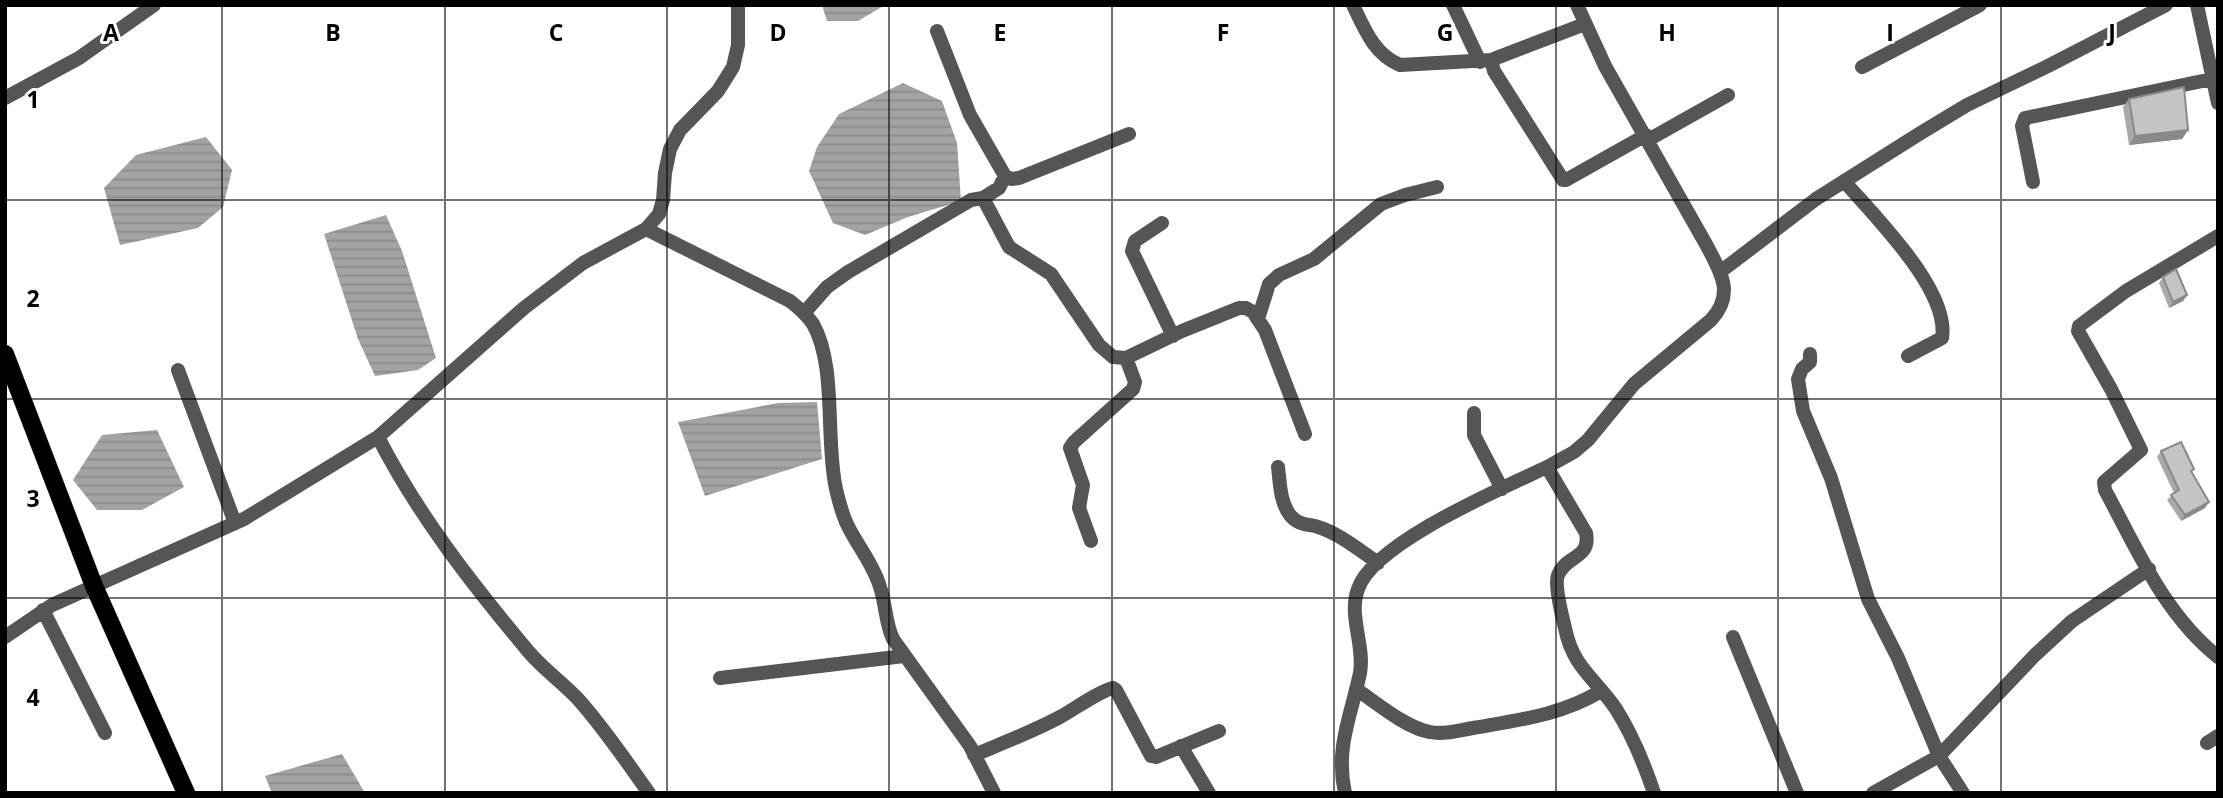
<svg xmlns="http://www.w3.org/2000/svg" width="2223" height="798" viewBox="0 0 2223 798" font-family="'Open Sans',sans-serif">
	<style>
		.water { fill: url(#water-rules) }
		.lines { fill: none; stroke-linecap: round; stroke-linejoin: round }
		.primary-casing { stroke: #dbdbdb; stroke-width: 19 }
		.minor { stroke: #555; stroke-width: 14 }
		.primary { stroke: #000; stroke-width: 18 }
		.wall { fill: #a9a9a9 }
		.shaded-wall { fill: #898989 }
		.building { fill: #c4c4c4; stroke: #898989; stroke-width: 2 }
		.grid { fill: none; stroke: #000; stroke-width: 2; stroke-opacity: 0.55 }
		.grid-label { font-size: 23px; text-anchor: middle; font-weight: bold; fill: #000; stroke: #fff; stroke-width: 6; stroke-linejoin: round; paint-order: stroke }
	</style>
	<defs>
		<pattern id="water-rules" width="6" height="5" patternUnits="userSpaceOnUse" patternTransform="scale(1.75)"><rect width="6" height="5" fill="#a3a3a3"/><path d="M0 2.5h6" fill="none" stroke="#8b8b8b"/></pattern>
	</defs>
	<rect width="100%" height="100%" fill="#fff"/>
	<!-- water -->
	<path class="water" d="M 822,5 L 885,5 L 858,21 L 827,21 Z
		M 903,83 L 942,101 L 957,143 L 961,201 L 908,217 L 865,235 L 833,223 L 809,171 L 817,147 L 839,114 Z
		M 206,137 L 232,170 L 223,207 L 198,228 L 120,245 L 104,188 L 136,155 Z
		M 386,215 L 402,251 L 436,358 L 418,370 L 375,376 L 358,339 L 324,234 Z
		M 817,402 L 822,459 L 705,496 L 678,422 L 778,403 Z
		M 157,430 L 184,487 L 142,510 L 97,510 L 73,480 L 102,435 Z
		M 342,754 L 365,793 L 272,793 L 265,776 Z"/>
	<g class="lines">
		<!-- primary casing -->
		<g class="primary-casing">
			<path id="primary" d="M 5,354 L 94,586 L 186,793"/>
		</g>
		<!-- minor -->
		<path class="minor" d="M 1353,5 C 1365,30 1374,54 1400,65 L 1491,60
			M 1453,5 L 1480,62
			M 1577,5 L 1605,66 L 1707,246 C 1721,273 1735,294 1711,320 L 1634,384 L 1588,440 L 1574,452 L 1547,467 L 1586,533 C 1591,559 1566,555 1558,575 C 1554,585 1562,616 1565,628 C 1573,668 1595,678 1616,709 C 1633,736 1644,763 1654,793
			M 2197,5 L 2218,103
			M 1585,24 L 1491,60 L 1494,71 L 1563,180 L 1566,180 L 1646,135
			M 937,31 L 970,115 L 1005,176 L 999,188 L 983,198
			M 1862,67 L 1980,5
			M 5,98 L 79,58 L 154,5
			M 1648,140 L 1728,95
			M 1005,176 L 1011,179 L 1019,178 L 1129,134
			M 1844,181 C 1874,216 1950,290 1942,338 L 1908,356
			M 2033,182 L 2022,126 L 2025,118 L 2212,79
			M 1162,223 L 1135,241 L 1132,251 L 1173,336
			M 646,229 L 790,301 C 799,308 807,315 813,324 C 837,366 825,440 836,489 C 839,502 843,518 850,530 C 860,549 874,566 880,587 C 886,604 885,622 893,639 L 970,746 L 994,793
			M 2218,236 L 2126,291 L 2079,326 L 2078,331 L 2111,389 L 2141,450 L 2104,482 L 2105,490 C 2137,549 2164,614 2218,657
			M 1720,272 L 1816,199 L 1919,134 L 1967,105 L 2048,66 L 2166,5
			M 804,313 L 827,287 L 848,272 L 971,200 L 983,198 L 1009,247 L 1051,274 L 1099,345 L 1113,357 L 1126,358 L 1182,331 L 1239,308 L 1246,308 L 1253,312 L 1265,330 L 1305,434
			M 1258,319 L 1269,284 L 1279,275 L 1314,259 L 1381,204 L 1405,195 L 1437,187
			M 1810,354 L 1810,362 L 1802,369 L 1798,379 L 1803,411 L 1831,478 L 1868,599 L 1898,658 L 1939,756 L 2035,655 L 2072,621 L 2149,569
			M 178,370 L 235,523
			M 1474,413 L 1474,435 L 1502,489
			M 378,437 C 418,515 472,584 528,651 C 543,669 562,682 578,699 C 604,728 626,761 649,793
			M 1278,467 C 1280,483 1280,502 1290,515 C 1297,524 1305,524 1315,526 C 1339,533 1358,549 1378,563
			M 1091,541 L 1079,508 L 1083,485 L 1070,448 L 1074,442 L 1133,389 L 1135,382 L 1126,358
			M 43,610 L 105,733
			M 5,637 L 52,605 L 244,519 L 378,437 L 524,308 L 583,263 L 646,229 L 659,214 L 663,200 L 665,173 L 670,149 L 680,130 L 718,91 L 733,67 L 738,45 L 738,5
			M 1733,637 L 1797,793
			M 720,678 L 904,656
			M 1356,689 C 1377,703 1406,728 1430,732 C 1444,735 1460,730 1473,728 C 1518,720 1562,715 1601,691
			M 2207,743 L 2218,736
			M 1181,746 L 1209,793
			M 974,755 C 1003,743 1032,732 1060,717 C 1073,710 1101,690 1113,688 L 1116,690 L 1151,756 L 1156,757 L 1219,731
			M 1345,793 C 1335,748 1351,716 1360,673 C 1365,645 1348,616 1358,589 C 1373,543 1503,488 1547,467
			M 1873,793 L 1939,756 L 1963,793"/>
		<!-- primary -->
		<use href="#primary" class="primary"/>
	</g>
	<!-- wall -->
	<path class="wall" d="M 2129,99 L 2188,130 L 2182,139 L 2129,145 L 2123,107 Z
		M 2163,277 L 2187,295 L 2183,301 L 2169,308 L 2159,283 Z
		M 2161,451 L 2192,473 L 2205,508 L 2181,521 L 2167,500 L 2174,493 L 2157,457 Z"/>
	<!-- shaded-wall -->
	<path class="shaded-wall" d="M 2188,130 L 2182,139 L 2129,145 L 2135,136 Z
		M 2187,295 L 2183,301 L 2169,308 L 2173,302 Z
		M 2209,502 L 2205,508 L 2181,521 L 2185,515 Z"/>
	<!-- building -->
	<path class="building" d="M 2184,87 L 2188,130 L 2135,136 L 2129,99 Z
		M 2176,269 L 2187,295 L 2173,302 L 2163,277 Z
		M 2181,442 L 2194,469 L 2191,471 L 2209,502 L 2185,515 L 2171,495 L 2179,490 L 2161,451 Z"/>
	<!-- grid -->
	<path class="grid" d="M 222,5 L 222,793M 445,5 L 445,793M 667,5 L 667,793M 889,5 L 889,793M 1112,5 L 1112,793M 1334,5 L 1334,793M 1556,5 L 1556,793M 1778,5 L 1778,793M 2001,5 L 2001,793M 5,200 L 2218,200M 5,399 L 2218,399M 5,598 L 2218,598"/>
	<g class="grid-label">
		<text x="111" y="41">A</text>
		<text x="333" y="41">B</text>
		<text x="556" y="41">C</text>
		<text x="778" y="41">D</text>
		<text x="1000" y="41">E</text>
		<text x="1223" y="41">F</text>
		<text x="1445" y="41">G</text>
		<text x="1667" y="41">H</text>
		<text x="1890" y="41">I</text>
		<text x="2112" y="41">J</text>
		<text x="33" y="108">1</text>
		<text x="33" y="307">2</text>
		<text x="33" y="507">3</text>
		<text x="33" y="706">4</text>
	</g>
	<!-- border -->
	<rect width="2223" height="798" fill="none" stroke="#000000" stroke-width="14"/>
</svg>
